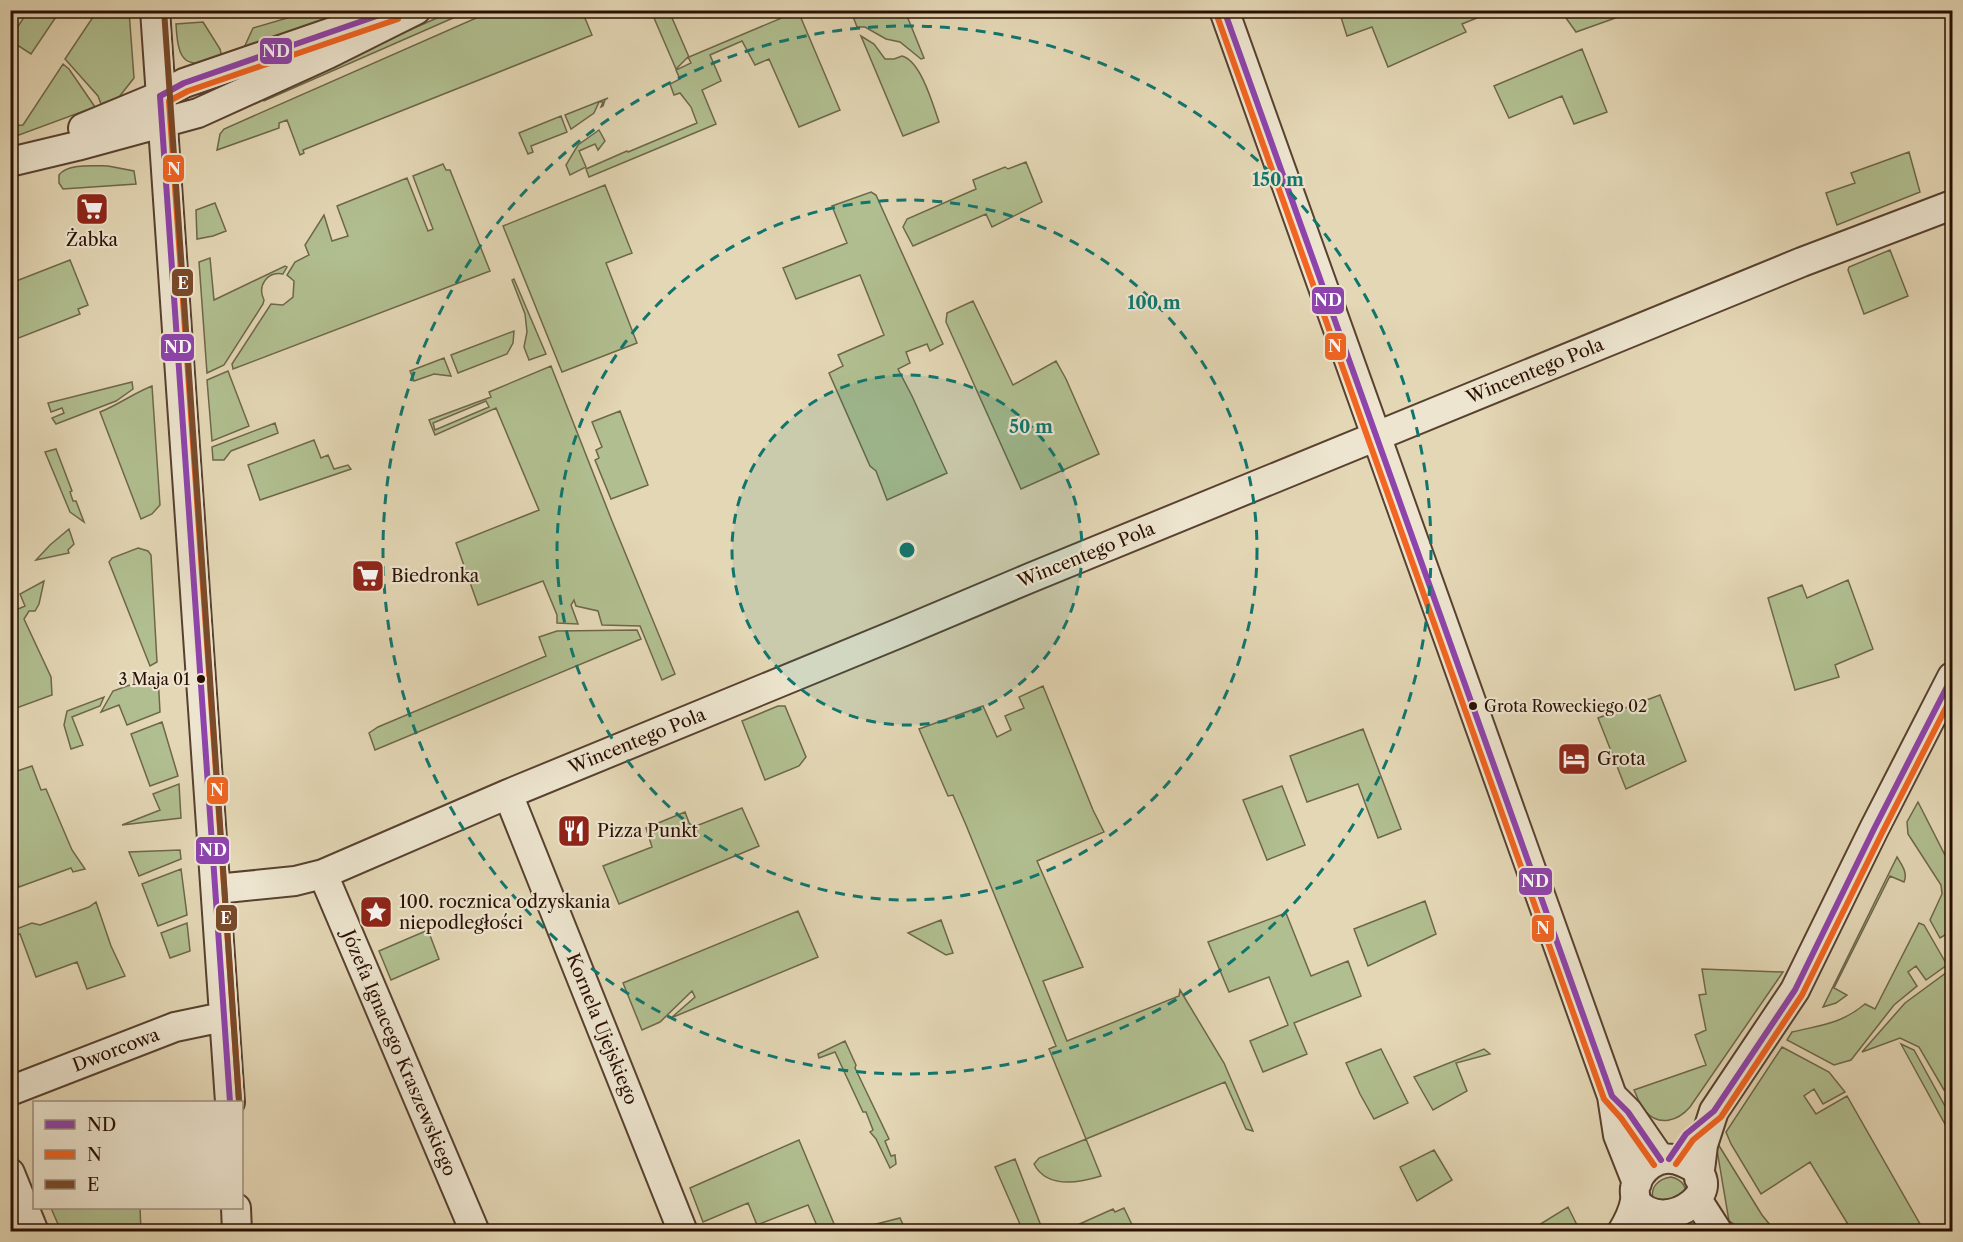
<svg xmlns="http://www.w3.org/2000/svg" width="1963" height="1242" viewBox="0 0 1963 1242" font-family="'Libre Caslon Text',serif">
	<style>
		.green { fill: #b1bf90; stroke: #6e674a; stroke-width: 1.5; fill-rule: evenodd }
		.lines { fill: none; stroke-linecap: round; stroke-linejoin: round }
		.minor-casing { stroke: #584130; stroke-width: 32 }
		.minor { stroke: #ede5cf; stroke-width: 28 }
		.bus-1-casing { stroke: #ede5cf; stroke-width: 10 }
		.bus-2-casing { stroke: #ede5cf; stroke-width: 10 }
		.bus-3-casing { stroke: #ede5cf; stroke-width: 10 }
		.bus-1 { stroke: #8e44ad; stroke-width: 6 }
		.bus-2 { stroke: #f26522; stroke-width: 6 }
		.bus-3 { stroke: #7a4b2a; stroke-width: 6 }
		.ring { fill: none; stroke: #0f766e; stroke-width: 3; stroke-dasharray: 10 8 }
		.bus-dot { fill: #2a0f03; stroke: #ede5cf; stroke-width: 2 }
		.labels { text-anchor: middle; stroke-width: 4.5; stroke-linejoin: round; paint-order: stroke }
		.bus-label { font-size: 16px; fill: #2a0f03; stroke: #ede5cf; text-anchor: end }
		.poi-label { font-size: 18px; fill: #2a0f03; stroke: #ede5cf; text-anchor: start }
		.street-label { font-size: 18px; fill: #2a0f03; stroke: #ede5cf }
		.centre { fill: #0f766e; stroke: #ede5cf; stroke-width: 3 }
		.ring-label { font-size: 18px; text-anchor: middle; font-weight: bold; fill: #0f766e; stroke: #ede5cf; stroke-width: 4.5; stroke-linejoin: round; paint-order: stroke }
		.line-badge { stroke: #ede5cf; stroke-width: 2 }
		.badge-label { font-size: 16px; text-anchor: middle; font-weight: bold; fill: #fff }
	</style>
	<rect width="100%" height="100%" fill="#e4d7b5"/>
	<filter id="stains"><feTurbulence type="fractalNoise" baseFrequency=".00333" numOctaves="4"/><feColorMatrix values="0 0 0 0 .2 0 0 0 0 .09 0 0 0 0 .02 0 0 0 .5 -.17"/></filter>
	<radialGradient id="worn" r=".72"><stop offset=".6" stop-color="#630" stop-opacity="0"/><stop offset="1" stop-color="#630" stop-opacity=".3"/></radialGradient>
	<!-- green -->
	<path class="green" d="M 28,11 L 60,11 L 31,54 L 11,41 L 11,37 Z
		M 97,11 L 129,11 L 134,78 L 119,97 L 101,104 L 98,96 L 65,59 Z
		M 311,11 L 351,11 L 243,50 L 253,28 Z
		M 453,11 L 469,11 L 264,101 L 258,96 Z
		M 492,11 L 582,11 L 592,35 L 303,150 L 304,153 L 300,155 L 287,120 L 279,123 L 279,128 L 217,150 L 220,134 L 224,129 Z
		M 651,11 L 669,11 L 689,57 L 798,11 L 840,110 L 799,127 L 769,59 L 755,65 L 742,41 L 710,55 L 721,81 L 702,90 L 716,124 L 589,177 L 586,169 L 627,151 L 628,152 L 697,123 L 691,107 L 680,93 L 674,95 L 670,84 L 680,79 L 676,70 L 691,63 L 688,57 L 676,69 Z
		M 851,11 L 905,11 L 924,58 L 921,59 L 900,42 L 886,39 L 865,27 L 857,27 Z
		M 1339,11 L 1339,10 L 1494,11 L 1462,24 L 1466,32 L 1388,67 L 1372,27 L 1347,36 Z
		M 1561,11 L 1635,11 L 1576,32 Z
		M 203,22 L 220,49 L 222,57 C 185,70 178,63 176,24 Z
		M 861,36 L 874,44 L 885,59 L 894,59 L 902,56 C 921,61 933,105 939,122 L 903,136 Z
		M 1582,49 L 1607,112 L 1574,124 L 1562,96 L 1509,118 L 1494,86 Z
		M 63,64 L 69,69 L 95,107 L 19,135 C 14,133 10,132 11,126 L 23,125 Z
		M 608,98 L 605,100 L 603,106 L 601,107 L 603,102 L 599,102 L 594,113 L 571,129 L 565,115 Z
		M 561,116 L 567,132 L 531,146 L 533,152 L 528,154 L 519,133 Z
		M 599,130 L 605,141 L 598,150 L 595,144 L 579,151 L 586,167 L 570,175 L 566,165 L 578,145 Z
		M 1909,152 L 1920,192 L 1837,225 L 1826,193 L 1855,183 L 1851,173 Z
		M 1026,162 L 1042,202 L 992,227 L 986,214 L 913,246 L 903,227 L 907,219 L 976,189 L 973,180 L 1005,167 L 1008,169 Z
		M 443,164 L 446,170 L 450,170 L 490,271 L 233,369 L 232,364 L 271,304 L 283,305 L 293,297 L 294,281 L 287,275 L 295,262 L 309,255 L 305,245 L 324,215 L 332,241 L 348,236 L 337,206 L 407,178 L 428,231 L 433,229 L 413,176 Z
		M 108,166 L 134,171 L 136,184 L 63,189 L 59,183 L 59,175 C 67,163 95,166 108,166 Z
		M 605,185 L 632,253 L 606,263 L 637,343 L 562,372 L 503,226 Z
		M 871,192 L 876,195 L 943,344 L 930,351 L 927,344 L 906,352 L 910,363 L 898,369 L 912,396 L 947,473 L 887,500 L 876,471 L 870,466 L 829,373 L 843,366 L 838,355 L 884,335 L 860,275 L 796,299 L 783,268 L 847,243 L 832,206 Z
		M 215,203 L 226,231 L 213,236 L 197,239 L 196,210 Z
		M 1890,250 L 1908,296 L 1864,314 L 1848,270 L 1849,267 Z
		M 210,258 L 214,300 L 285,266 L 287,267 L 283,274 C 267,271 257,286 264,300 L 263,304 L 224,365 L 207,373 L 199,262 Z
		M 70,260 L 88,305 L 78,309 L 80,314 L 11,341 L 11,283 Z
		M 514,279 L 546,354 L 529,360 L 524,347 L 527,332 L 525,314 L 512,280 Z
		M 973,301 L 1013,385 L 1056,361 L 1066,379 L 1099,454 L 1021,489 L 946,322 L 947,313 Z
		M 514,331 L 513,343 L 507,354 L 458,373 L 451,355 Z
		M 444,358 L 451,376 L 434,374 L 414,381 L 410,371 Z
		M 551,366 L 612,521 L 675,674 L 662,680 L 640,626 L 602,625 L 598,611 L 576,606 L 574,600 L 571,605 L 578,624 L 557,623 L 557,615 L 543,581 L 478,605 L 456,543 L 539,510 L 496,408 L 435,435 L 429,420 L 491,397 L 489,392 ZM 486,401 L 489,407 L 435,430 L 433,423 Z
		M 228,371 L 249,426 L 212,441 L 207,380 Z
		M 132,382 L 133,389 L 116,401 L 56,424 L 52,418 L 64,413 L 62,408 L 51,412 L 48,403 Z
		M 152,386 L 160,505 L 152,514 L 141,519 L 100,412 C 118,405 134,393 152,386 Z
		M 620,411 L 648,485 L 611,499 L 595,460 L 599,458 L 596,450 L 602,447 L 592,422 Z
		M 275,423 L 278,433 L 231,451 L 224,460 L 213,460 L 212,447 Z
		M 314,440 L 321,458 L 328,455 L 334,469 L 348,465 L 351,469 L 260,500 L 248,465 Z
		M 56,449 L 72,491 L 70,492 L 73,501 L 76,501 L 84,522 L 70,512 L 45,452 Z
		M 69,529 L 74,544 L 68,550 L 69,553 L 36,560 L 50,545 Z
		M 138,548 L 148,551 L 151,555 L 157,662 L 150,666 L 109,562 L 112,558 Z
		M 1848,580 L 1873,649 L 1835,665 L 1839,677 L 1795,690 L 1768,598 L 1802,585 L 1807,598 Z
		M 44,581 L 39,604 L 35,611 L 29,611 L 24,619 L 51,677 L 52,695 L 11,710 L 11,612 L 25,606 L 20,594 Z
		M 637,630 L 641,639 L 375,750 L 369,733 L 378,727 L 546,656 L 539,637 L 557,631 Z
		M 158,675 L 160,712 L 127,725 L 119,705 L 101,712 L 113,691 Z
		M 1043,686 L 1093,810 L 1104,832 L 1037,861 L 1083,967 L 1043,981 L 1067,1041 L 1179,996 L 1180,990 L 1224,1063 L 1253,1131 L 1246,1129 L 1225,1082 L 1086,1139 L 1101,1176 C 1079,1183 1047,1189 1034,1164 L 1039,1158 L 1086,1139 L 1049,1049 L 1056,1046 L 966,825 L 953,795 L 948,796 L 919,729 L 983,706 L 997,737 L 1011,730 L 1005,716 L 1024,708 L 1019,697 Z
		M 1660,695 L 1686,761 L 1626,789 L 1598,718 Z
		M 104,697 L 100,706 L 72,717 L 83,745 L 71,749 L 64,725 L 67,711 Z
		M 778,706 L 785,706 L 806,757 L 799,766 L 765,780 L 742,721 Z
		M 162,722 L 178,776 L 150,786 L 131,734 Z
		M 1363,729 L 1401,829 L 1378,838 L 1358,784 L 1307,802 L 1290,756 Z
		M 32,766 L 41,790 L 46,789 L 72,850 L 85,869 L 73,872 L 71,868 L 19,887 L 11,864 L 11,773 Z
		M 179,784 L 181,818 L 122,825 L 160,810 L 153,794 Z
		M 1282,786 L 1305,845 L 1267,860 L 1243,800 Z
		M 1918,802 L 1952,869 L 1952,931 L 1940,938 L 1930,920 L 1942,894 L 1941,885 L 1908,834 L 1907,822 Z
		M 742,808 L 759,846 L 619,904 L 603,866 L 652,847 L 646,828 L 685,812 L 691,828 Z
		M 180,850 L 181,859 L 139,876 L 129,852 Z
		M 1897,857 C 1902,865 1908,873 1904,882 L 1890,876 L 1834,988 L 1847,995 L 1836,1003 L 1823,1007 Z
		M 181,869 L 187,915 L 158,926 L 142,884 Z
		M 1425,901 L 1436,934 L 1368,966 L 1354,929 Z
		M 96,902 L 111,946 L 125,976 L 87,989 L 77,962 L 36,977 L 20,934 L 11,937 L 11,931 L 32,923 L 40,925 L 89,907 Z
		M 798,911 L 818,957 L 671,1018 L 695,997 L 692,991 L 660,1022 L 642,1030 L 623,983 Z
		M 1286,913 L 1311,976 L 1348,961 L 1361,996 L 1294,1023 L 1307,1054 L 1263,1072 L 1250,1041 L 1288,1025 L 1269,977 L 1229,992 L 1208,942 Z
		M 941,920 L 953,953 L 946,955 L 908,933 Z
		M 187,923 L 190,951 L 170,958 L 161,933 Z
		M 1919,923 L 1924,925 L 1947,965 L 1926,980 L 1916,966 L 1908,972 L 1917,986 L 1894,1005 L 1851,1060 L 1834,1065 L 1787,1040 L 1792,1032 C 1821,1025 1841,1024 1865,1004 L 1875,1009 Z
		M 428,930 L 439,959 L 391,980 L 379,951 Z
		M 1702,969 L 1783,972 L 1690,1107 C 1678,1121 1659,1127 1645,1111 C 1639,1104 1638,1098 1634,1090 L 1706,1065 L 1695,1035 L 1706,1030 L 1699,995 L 1706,994 Z
		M 1950,970 L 1952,975 L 1952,1085 L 1944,1090 L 1919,1047 L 1900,1038 L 1862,1052 L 1905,1003 Z
		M 845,1041 L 856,1065 L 855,1068 L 889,1139 L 885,1141 L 891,1156 L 895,1155 L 896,1164 L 890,1168 L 876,1139 L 870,1132 L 873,1130 L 866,1112 L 863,1112 L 835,1052 L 819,1058 L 818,1054 Z
		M 1901,1044 L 1914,1050 L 1945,1106 L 1952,1113 L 1952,1137 Z
		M 1782,1047 L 1829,1072 L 1845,1092 L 1823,1104 L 1814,1089 L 1804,1096 L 1816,1114 L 1847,1096 L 1924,1231 L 1852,1231 L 1810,1162 L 1761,1194 L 1731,1144 L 1726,1132 Z
		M 1381,1049 L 1408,1103 L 1374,1119 L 1360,1094 L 1346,1063 Z
		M 1484,1049 L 1490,1054 L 1456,1063 L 1467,1091 L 1433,1110 L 1414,1077 Z
		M 799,1140 L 837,1231 L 811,1231 L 818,1228 L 808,1205 L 757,1225 L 748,1203 L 703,1222 L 690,1188 Z
		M 1718,1144 L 1762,1215 L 1775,1231 L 1745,1231 L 1729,1221 L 1717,1150 Z
		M 1434,1150 L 1452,1180 L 1417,1201 L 1400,1167 Z
		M 1015,1159 L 1043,1231 L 1023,1231 L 995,1167 Z
		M 1671,1177 C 1684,1180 1687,1188 1686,1200 L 1653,1200 C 1650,1187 1658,1179 1671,1177 Z
		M 1568,1207 L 1580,1231 L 1529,1231 Z
		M 51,1208 L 140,1208 L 141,1231 L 61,1231 Z
		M 1124,1208 L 1135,1231 L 1076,1231 L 1075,1226 L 1113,1209 L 1115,1212 Z
		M 900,1218 L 906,1231 L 849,1231 Z"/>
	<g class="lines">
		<!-- minor casing -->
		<g class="minor-casing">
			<path id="minor" d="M 155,10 L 230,1102
				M 1224,10 L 1612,1096 L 1618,1135 L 1637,1183
				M 83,128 L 160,96 L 184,83 L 347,27
				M 10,162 L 77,146 L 198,113 L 328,54 L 416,10
				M 508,794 L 683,1232
				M 323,874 L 475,1232
				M 216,889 L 295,881 L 323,874 L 508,794 L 902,632 L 1030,578 L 1802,262 L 1952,205
				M 10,1091 L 175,1027 L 223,1017
				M 1612,1096 L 1628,1112 L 1661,1160
				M 10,1173 L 34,1232
				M 1699,1178 L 1703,1145 L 1714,1111 L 1795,990 L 1874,829 L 1952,677
				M 1700,1204 L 1718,1232
				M 236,1208 L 237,1232
				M 1622,1232 C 1628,1222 1633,1212 1635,1201 C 1636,1197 1634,1192 1635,1188 C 1639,1169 1658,1154 1677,1160 C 1744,1181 1664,1242 1635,1200"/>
		</g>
		<!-- minor -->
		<use href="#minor" class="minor"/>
		<!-- bus-1 casing -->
		<g class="bus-1-casing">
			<path id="bus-1" d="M 1224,10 L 1612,1096 L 1628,1112 L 1661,1160
				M 160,96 L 230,1102
				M 160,96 L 184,83 L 394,10
				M 1669,1159 L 1686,1134 L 1714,1111 L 1795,990 L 1874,829 L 1952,677"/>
		</g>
		<!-- bus-2 casing -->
		<g class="bus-2-casing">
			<path id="bus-2" d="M 1216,13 L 1604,1099 L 1621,1118 L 1654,1165
				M 239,1101 L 169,101 L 188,91 L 398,19
				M 1676,1164 L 1693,1140 L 1721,1117 L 1802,995 L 1882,833 L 1952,696"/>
		</g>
		<!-- bus-3 casing -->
		<g class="bus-3-casing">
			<path id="bus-3" d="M 164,10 L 239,1101"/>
		</g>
		<!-- bus-1 -->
		<use href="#bus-1" class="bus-1"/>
		<!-- bus-2 -->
		<use href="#bus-2" class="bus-2"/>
		<!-- bus-3 -->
		<use href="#bus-3" class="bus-3"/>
	</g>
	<!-- distance rings -->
	<circle cx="907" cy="550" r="175" fill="#0f766e" fill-opacity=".12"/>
	<g class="ring">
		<circle cx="907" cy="550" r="175"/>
		<circle cx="907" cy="550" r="350"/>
		<circle cx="907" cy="550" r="524"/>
	</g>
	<!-- icons -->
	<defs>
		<g id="supermarket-square" transform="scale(1.725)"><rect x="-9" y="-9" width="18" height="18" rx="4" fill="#8f2418" stroke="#ede5cf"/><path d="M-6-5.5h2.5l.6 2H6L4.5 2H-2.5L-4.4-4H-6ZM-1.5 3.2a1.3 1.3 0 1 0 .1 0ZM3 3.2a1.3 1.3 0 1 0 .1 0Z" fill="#fff"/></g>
		<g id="hotel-square" transform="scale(1.725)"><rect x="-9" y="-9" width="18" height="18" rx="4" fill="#8f2418" stroke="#ede5cf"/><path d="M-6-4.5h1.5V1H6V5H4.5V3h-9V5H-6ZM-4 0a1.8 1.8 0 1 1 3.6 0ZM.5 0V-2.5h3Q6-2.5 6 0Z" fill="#fff"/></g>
		<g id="restaurant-square" transform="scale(1.725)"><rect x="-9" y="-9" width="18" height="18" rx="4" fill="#8f2418" stroke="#ede5cf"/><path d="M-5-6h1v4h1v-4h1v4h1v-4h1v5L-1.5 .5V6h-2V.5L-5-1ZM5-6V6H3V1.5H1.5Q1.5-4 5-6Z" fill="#fff"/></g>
		<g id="sight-square" transform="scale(1.725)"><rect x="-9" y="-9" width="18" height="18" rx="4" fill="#8f2418" stroke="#ede5cf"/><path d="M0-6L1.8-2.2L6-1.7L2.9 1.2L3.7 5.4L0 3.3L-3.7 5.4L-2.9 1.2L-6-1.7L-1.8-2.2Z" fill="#fff"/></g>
	</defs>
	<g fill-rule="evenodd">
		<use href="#supermarket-square" x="92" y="209"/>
		<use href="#supermarket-square" x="368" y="576"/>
		<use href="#hotel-square" x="1574" y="759"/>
		<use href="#restaurant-square" x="574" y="831"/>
		<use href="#sight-square" x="376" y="912"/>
	</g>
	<!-- markers -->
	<g class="bus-dot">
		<circle cx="201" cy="679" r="5"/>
		<circle cx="1473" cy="706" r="5"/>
	</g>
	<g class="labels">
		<!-- bus labels -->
		<g class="bus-label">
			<text x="190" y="685">3 Maja 01</text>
			<text x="1484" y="712" text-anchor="start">Grota Roweckiego 02</text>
		</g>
		<!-- poi labels -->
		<g class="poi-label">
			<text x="92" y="246" text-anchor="middle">Żabka</text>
			<text x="391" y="582">Biedronka</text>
			<text x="1597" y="765">Grota</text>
			<text x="597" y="837">Pizza Punkt</text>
			<text x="399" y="908">100. rocznica odzyskania<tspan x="399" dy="21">niepodległości</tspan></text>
		</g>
		<!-- street labels -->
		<g class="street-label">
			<text transform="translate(1535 371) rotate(-22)" y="6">Wincentego Pola</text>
			<text transform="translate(1086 555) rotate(-22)" y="6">Wincentego Pola</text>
			<text transform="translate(637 741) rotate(-22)" y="6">Wincentego Pola</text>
			<text transform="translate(602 1029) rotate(68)" y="6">Kornela Ujejskiego</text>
			<text transform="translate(116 1050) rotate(-21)" y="6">Dworcowa</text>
			<text transform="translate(399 1053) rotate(67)" y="6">Józefa Ignacego Kraszewskiego</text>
		</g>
	</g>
	<circle cx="907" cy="550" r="9" class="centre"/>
	<g class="ring-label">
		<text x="1278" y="186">150 m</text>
		<text x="1154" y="309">100 m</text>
		<text x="1031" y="433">50 m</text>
	</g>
	<g class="line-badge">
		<rect x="259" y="37" width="34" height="28" rx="6" fill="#8e44ad"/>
		<rect x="162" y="154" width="23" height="29" rx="6" fill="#f26522"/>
		<rect x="171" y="268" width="23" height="29" rx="6" fill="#7a4b2a"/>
		<rect x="1311" y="286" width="34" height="29" rx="6" fill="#8e44ad"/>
		<rect x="1324" y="332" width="23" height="29" rx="6" fill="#f26522"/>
		<rect x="160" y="333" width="35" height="29" rx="6" fill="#8e44ad"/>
		<rect x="206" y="776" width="23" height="29" rx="6" fill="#f26522"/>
		<rect x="195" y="836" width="35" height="29" rx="6" fill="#8e44ad"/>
		<rect x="1518" y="867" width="35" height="29" rx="6" fill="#8e44ad"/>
		<rect x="215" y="904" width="23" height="28" rx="6" fill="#7a4b2a"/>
		<rect x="1531" y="914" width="24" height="29" rx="6" fill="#f26522"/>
	</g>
	<g class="badge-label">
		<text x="276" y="57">ND</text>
		<text x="174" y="175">N</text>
		<text x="183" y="289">E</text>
		<text x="1328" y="306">ND</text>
		<text x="1335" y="352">N</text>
		<text x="178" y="353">ND</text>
		<text x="217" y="796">N</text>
		<text x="213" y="856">ND</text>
		<text x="1535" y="887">ND</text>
		<text x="226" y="924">E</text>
		<text x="1543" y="934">N</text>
	</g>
	<!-- margin -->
	<rect width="1963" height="1242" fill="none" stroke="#e4d7b5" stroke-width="36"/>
	<rect x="12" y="12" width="1939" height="1218" fill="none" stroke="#2a0f03" stroke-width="3"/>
	<rect x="18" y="18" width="1927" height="1206" fill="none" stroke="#2a0f03" stroke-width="1.5"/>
	<!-- legend -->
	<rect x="33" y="1101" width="210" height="108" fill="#ede5cf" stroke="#9f8f7d" stroke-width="1.5"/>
	<rect x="45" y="1120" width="30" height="9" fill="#8e44ad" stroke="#9f8f7d" stroke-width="1.5"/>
	<text x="87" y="1131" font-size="18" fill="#2a0f03">ND</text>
	<rect x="45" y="1150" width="30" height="9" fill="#f26522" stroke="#9f8f7d" stroke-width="1.5"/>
	<text x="87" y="1161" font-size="18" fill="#2a0f03">N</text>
	<rect x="45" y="1180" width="30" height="9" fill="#7a4b2a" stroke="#9f8f7d" stroke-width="1.5"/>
	<text x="87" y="1191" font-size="18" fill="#2a0f03">E</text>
	<rect width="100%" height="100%" filter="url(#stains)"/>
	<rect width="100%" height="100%" fill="url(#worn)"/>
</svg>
